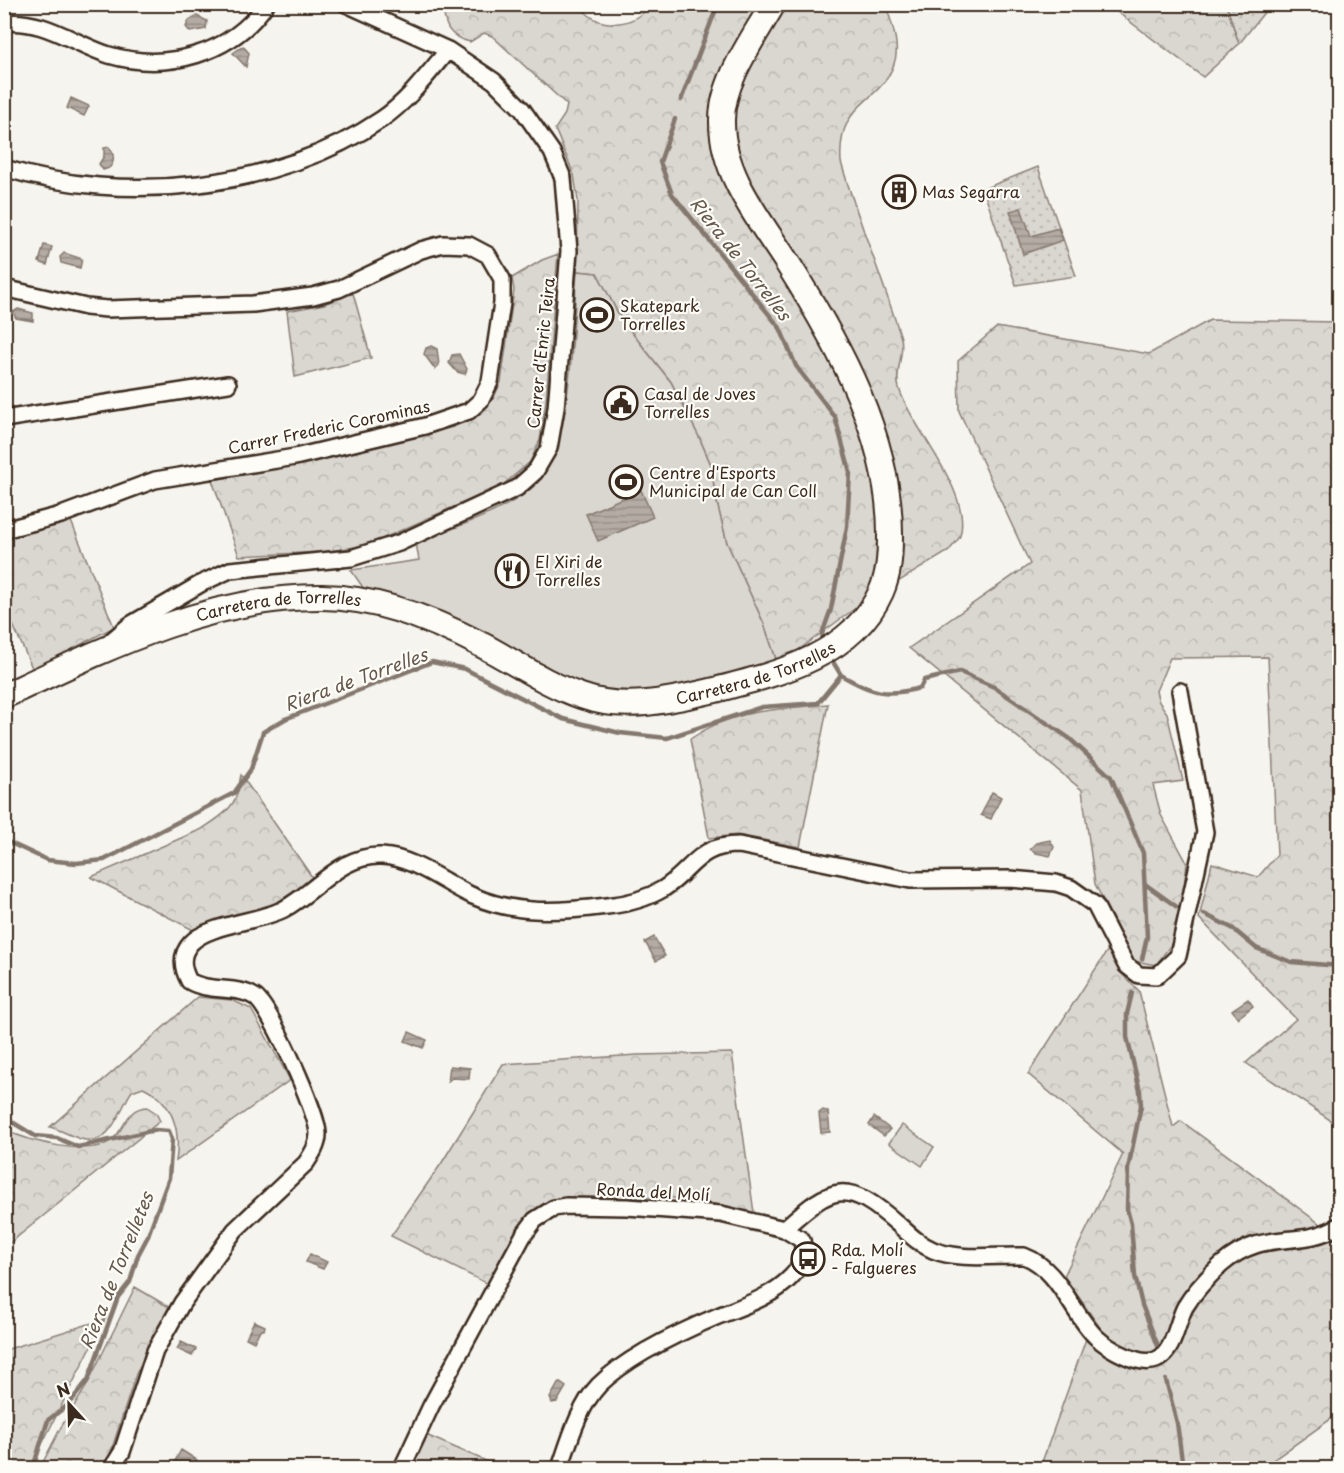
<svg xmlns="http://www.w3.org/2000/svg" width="1344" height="1473" viewBox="0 0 1344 1473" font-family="'Playpen Sans',sans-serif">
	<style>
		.grass { fill: url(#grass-dots); stroke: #8a8077; stroke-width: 1.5 }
		.forest { fill: url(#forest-crowns); stroke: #8a8077; stroke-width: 1.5 }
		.pitch { fill: #dad6d0; stroke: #8a8077; stroke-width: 1.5 }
		.water { fill: url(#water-rules); stroke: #84786e; stroke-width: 1.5 }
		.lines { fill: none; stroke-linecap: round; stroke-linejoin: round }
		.stream { stroke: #84786e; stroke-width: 4.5 }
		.street-casing { stroke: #3b2a1e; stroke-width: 20 }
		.primary-casing { stroke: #3b2a1e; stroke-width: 28 }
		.street { stroke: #fdfcf7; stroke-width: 15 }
		.primary { stroke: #fdfcf7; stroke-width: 24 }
		.labels { text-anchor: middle; stroke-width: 4.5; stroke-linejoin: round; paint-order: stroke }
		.poi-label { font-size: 16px; fill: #3b2a1e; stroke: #fdfcf7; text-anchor: start }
		.street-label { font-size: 16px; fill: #3b2a1e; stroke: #fdfcf7 }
		.water-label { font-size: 18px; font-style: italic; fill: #65584d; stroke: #fdfcf7 }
	</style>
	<defs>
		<pattern id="grass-dots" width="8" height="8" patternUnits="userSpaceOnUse" patternTransform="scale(1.5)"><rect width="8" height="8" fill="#dad6d0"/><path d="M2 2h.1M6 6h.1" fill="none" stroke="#bcb8b2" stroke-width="1.8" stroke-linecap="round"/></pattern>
		<pattern id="forest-crowns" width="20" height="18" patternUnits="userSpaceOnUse" patternTransform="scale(1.5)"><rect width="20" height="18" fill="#dad6d0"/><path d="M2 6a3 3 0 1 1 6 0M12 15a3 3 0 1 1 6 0" fill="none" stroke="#bcb8b2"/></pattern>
		<pattern id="water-rules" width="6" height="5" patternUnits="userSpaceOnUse" patternTransform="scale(1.5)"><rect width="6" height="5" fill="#b4aca4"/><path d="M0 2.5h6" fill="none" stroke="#948c85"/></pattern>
	</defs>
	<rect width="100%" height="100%" fill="#f5f4ee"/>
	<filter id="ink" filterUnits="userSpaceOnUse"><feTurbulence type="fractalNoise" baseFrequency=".0167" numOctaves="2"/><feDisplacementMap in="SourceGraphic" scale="12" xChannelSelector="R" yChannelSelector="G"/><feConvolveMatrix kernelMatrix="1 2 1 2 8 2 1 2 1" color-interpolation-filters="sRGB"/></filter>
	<g filter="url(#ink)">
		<!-- grass -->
		<path class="grass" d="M 1226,4 L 1270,4 L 1270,5 L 1239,44 Z
			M 1038,167 L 1076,276 L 1016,285 L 983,189 Z"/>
		<!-- forest -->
		<path class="forest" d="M 443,5 L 581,5 C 593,30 635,29 649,5 L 886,5 C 891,22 901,46 894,64 C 879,106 837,100 841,162 C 858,221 883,279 901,338 C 905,354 894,372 899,388 C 911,428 973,492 960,536 C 958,541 952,546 949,551 L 861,604 L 778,665 L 764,624 L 727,543 L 715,495 L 711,465 L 699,437 L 671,382 L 621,319 L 597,273 L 577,271 L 578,201 L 574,175 L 555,129 L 565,114 L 567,105 L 492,36 L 484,33 L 470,42 C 448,37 444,25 443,5 Z
			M 1108,5 L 1226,5 L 1239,44 L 1203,77 Z
			M 558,254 L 546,402 L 540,440 L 530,462 L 503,485 L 368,545 L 323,552 L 239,556 L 212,480 L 291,466 L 410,438 L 453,427 L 475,417 L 493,399 L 501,382 L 514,290 L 512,278 L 542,260 Z
			M 353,293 L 371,358 L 295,377 L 287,311 L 324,304 Z
			M 1210,320 L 1339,322 L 1339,1126 L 1246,1063 L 1296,1019 L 1199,918 L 1212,863 L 1258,877 L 1277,855 L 1268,657 L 1170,658 L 1156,691 L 1159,702 L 1167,713 L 1183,781 L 1153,785 L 1161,815 L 1187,863 L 1178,935 L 1156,965 L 1134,961 L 1095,884 L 1082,790 L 909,648 L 1030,564 L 959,411 L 958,361 L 997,327 L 1149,354 Z
			M 71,521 L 114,627 L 33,670 L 5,607 L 4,539 Z
			M 828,704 L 800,847 L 737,835 L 709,838 L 690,739 C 735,708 776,710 828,704 Z
			M 241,775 L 312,877 C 280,908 238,918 197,932 L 91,877 L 202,829 C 215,820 232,811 237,794 C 240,788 239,781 241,775 Z
			M 1109,948 L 1119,971 L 1139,991 L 1173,1127 L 1181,1121 L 1323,1226 L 1339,1218 L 1339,1413 L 1262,1468 L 1059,1468 L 1042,1462 L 1086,1339 L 1101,1329 L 1064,1276 L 1123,1154 L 1028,1074 Z
			M 198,997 L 232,1000 L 251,1009 L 290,1080 L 176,1161 C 181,1130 173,1101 143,1087 L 132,1091 C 119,1109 112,1148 81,1139 C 71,1136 61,1130 50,1127 Z
			M 732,1053 L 754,1213 L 687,1198 L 571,1198 C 520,1207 510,1243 488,1284 L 391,1236 L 441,1164 L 503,1064 L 637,1055 Z
			M 147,1107 L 156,1113 L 160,1121 L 5,1247 L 5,1130 C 29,1141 90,1158 112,1140 C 126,1128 126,1108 147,1107 Z
			M 135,1287 L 169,1307 L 136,1374 L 108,1461 L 103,1468 L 40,1468 L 61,1427 L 86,1387 Z
			M 105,1319 L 30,1468 L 5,1468 L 5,1350 Z
			M 426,1435 L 502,1468 L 411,1468 Z"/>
		<!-- pitch -->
		<path class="pitch" d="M 577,271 L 597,273 L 621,319 L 671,382 L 699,437 L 711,465 L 715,495 L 727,543 L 764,624 L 778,665 L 658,693 L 595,692 L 366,592 L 351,570 L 419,560 L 416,543 C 451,528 503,513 532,488 C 574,454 572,325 577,271 Z
			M 902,1125 L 934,1147 L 922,1166 L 889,1143 Z"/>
		<!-- water -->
		<path class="water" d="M 197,16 L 207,21 L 206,29 L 190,32 L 186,27 L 189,20 Z
			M 243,46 L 249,53 L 246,67 L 233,53 Z
			M 71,98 L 89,106 L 84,116 L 67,108 Z
			M 109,147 C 116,156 115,168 103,170 L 99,164 L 104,156 L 104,148 Z
			M 1021,208 L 1031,236 L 1058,228 L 1063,240 L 1023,254 L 1010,211 Z
			M 44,245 L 52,247 L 47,265 L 39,262 Z
			M 64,253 L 82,259 L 80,268 L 61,263 L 60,257 Z
			M 18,309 L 33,313 L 33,321 L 16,318 L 13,312 Z
			M 431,346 L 437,349 L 439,365 L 435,369 L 424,354 L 426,348 Z
			M 459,354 L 467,369 L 465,374 L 457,372 L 449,363 L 452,355 Z
			M 641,490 L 653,517 L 598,541 L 586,514 Z
			M 992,792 L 1001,797 L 991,819 L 981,815 Z
			M 1050,840 L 1054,847 L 1050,856 L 1036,853 L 1030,849 L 1036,843 Z
			M 654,937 L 665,956 L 656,961 L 645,942 Z
			M 1248,999 L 1253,1006 L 1238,1018 L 1232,1010 Z
			M 409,1032 L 427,1040 L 423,1048 L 405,1041 Z
			M 450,1066 L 470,1068 L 469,1079 L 452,1078 L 448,1081 Z
			M 823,1110 L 828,1112 L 830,1132 L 821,1133 L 819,1113 Z
			M 874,1117 L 890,1129 L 884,1136 L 869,1125 Z
			M 310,1254 L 327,1262 L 323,1269 L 306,1262 Z
			M 254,1321 L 265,1326 L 264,1330 L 260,1330 L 254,1342 L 246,1338 Z
			M 181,1342 L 196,1349 L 192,1356 L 177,1349 Z
			M 559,1382 L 566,1387 L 557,1402 L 552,1403 L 550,1398 Z
			M 181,1450 L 197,1460 L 192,1468 L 175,1461 Z"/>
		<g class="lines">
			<!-- stream -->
			<path class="stream" d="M 681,100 L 718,4
				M 675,119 L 660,162 L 672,194 L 780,328 L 796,366 L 835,417 L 850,472 L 847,527 L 831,609 L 822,634 L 825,644
				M 841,675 C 872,693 886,697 920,688 L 924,680 L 960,672 L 994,687 L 1069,738 L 1111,777 L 1143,853 L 1147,937 L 1142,959
				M 4,840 L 47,860 L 76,863 L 104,860 L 234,793 L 251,769 L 263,732 L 285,719 L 432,662 L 465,669 L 563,719 L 620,733 L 667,738 L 762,707 L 818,703 L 841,675 L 830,657
				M 1145,884 L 1177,907
				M 1204,914 L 1232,928 L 1256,948 L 1291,962 L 1340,966
				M 1132,993 L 1127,1014 L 1127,1037 L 1140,1091 L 1141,1106 L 1128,1169 L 1127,1209 L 1131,1224 L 1135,1276 L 1142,1305 L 1158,1346
				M 4,1117 L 35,1136 L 57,1138 L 78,1147 L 155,1130 L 169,1131 L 172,1139 L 169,1178 L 147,1238 L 138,1255 L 130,1282 L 118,1297 L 88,1380 L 68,1405 L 48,1420 L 33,1468
				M 1166,1380 L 1177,1423 L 1183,1468"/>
			<!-- street casing -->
			<g class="street-casing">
				<path id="street" d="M 4,23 C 43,18 74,44 109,55 C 167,72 232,54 266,4
					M 4,168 C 123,205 278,190 382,119 C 408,101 428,74 448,50
					M 4,288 L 86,307 L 107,309 L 253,304 L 313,296 L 339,289 L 421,250 L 443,244 L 469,245 L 488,255 L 502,279 L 502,303 L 490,382 L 481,400 L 469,411 L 425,426 L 295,457 L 155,480 L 61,515 L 4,530
					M 4,419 L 228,384
					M 111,641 L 130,625 L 202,583 L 230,570 L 351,558 L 399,543 L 517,488 L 535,472 L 549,448 L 556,408 L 569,251 L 563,178 L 552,152 L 522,109 L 494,81 L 448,50 L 346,4
					M 784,1229 C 833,1184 847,1179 899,1225 C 910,1235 919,1244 933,1250 C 960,1261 995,1255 1024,1256 C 1059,1269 1071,1312 1096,1337 C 1109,1349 1141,1368 1158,1359 C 1174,1351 1177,1322 1185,1307 C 1194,1292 1208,1277 1221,1265 C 1265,1226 1299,1251 1340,1225
					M 112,1468 L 122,1452 L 155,1351 L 182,1303 L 235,1230 L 306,1163 C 312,1154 318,1145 318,1134 C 318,1114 271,1008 255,997 C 237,985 209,993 189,981 C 182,968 180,955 191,943 C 209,924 259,922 284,909 C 317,891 341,854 382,856 C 415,858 444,883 473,896 C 516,915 561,912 607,906 C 626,904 646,899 663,889 C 694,869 697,845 739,845 L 910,880 L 1010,879 L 1056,883 L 1071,888 L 1095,905 L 1126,965 L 1139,975 L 1157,976 L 1178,956 L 1205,832 L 1180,691
					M 402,1468 L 431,1406 L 523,1236 L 535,1220 L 554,1208 L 566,1206 L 627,1207 L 721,1214 L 784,1229 L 802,1240 C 805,1254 801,1267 791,1277 C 772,1297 743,1306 718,1316 C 680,1332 628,1356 599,1385 C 579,1406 569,1442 560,1468"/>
			</g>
			<!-- primary casing -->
			<g class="primary-casing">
				<g id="primary">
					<path id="s1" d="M 4,696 C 104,649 210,596 322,597 C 377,597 434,620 482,645 C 514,662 546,684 581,696 C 625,712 672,700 715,690 C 777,674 852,656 881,592 C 889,574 890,556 890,537 C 891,438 839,345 788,264 C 760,220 721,174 722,120 C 722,80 754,38 773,4"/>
				</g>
			</g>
			<!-- street -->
			<use href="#street" class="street"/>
			<!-- primary -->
			<use href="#primary" class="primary"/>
		</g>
	</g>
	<!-- icons -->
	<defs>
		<g id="building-ring" transform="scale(1.725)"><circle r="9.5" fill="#fdfcf7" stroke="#3b2a1e" stroke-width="1.5"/><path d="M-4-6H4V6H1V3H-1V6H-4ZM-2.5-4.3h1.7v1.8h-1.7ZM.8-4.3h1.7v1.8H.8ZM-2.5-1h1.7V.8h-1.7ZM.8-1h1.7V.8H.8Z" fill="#3b2a1e"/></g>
		<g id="stadium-ring" transform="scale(1.725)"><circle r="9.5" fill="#fdfcf7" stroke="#3b2a1e" stroke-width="1.5"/><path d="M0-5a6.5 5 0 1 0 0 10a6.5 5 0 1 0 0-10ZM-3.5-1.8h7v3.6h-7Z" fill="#3b2a1e"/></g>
		<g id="civic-ring" transform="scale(1.725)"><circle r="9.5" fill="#fdfcf7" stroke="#3b2a1e" stroke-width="1.5"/><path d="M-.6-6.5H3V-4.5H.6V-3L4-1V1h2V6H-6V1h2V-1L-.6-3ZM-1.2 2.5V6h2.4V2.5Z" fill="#3b2a1e"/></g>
		<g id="restaurant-ring" transform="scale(1.725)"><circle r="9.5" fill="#fdfcf7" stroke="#3b2a1e" stroke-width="1.5"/><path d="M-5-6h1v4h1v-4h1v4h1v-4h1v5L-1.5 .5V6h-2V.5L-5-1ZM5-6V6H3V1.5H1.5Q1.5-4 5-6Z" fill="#3b2a1e"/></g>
		<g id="bus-ring" transform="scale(1.725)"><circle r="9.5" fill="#fdfcf7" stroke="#3b2a1e" stroke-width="1.5"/><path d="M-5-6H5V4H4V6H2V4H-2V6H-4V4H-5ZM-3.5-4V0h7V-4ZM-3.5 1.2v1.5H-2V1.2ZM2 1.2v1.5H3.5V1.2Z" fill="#3b2a1e"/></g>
	</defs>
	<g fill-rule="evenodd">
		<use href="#building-ring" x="899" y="192"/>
		<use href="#stadium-ring" x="597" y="315"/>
		<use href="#civic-ring" x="621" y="403"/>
		<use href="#stadium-ring" x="626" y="482"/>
		<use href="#restaurant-ring" x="512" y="571"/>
		<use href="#bus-ring" x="808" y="1259"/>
	</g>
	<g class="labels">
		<!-- poi labels -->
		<g class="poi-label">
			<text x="922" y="198">Mas Segarra</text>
			<text x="620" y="312">Skatepark<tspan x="620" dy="18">Torrelles</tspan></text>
			<text x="644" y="400">Casal de Joves<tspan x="644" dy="18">Torrelles</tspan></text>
			<text x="649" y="479">Centre d'Esports<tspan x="649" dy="18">Municipal de Can Coll</tspan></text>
			<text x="535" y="568">El Xiri de<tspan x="535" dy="18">Torrelles</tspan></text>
			<text x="831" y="1256">Rda. Molí<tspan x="831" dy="18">- Falgueres</tspan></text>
		</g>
		<!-- street labels -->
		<g class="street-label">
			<text transform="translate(541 353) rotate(-84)" y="6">Carrer d'Enric Teira</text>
			<text transform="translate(329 427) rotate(-12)" y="6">Carrer Frederic Corominas</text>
			<text dy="6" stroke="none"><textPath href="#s1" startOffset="292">Carretera de Torrelles</textPath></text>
			<text dy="6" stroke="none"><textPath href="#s1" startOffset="796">Carretera de Torrelles</textPath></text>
			<text transform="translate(653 1192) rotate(3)" y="6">Ronda del Molí</text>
		</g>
		<!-- water labels -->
		<g class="water-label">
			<text transform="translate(740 259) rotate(52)" y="6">Riera de Torrelles</text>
			<text transform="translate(356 680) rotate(-20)" y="6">Riera de Torrelles</text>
			<text transform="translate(117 1271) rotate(-68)" y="6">Riera de Torrelletes</text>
		</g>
	</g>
	<!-- margin -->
	<rect width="1344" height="1473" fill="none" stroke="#fdfcf7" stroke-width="24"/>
	<rect x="12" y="12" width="1320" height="1449" fill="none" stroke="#3b2a1e" stroke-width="2" filter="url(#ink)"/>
	<!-- north arrow -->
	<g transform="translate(69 1404) rotate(338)" stroke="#fdfcf7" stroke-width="4.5" paint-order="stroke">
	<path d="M0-4.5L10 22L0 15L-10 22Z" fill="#3b2a1e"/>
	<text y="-9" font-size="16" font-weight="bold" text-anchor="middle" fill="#3b2a1e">N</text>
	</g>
</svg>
